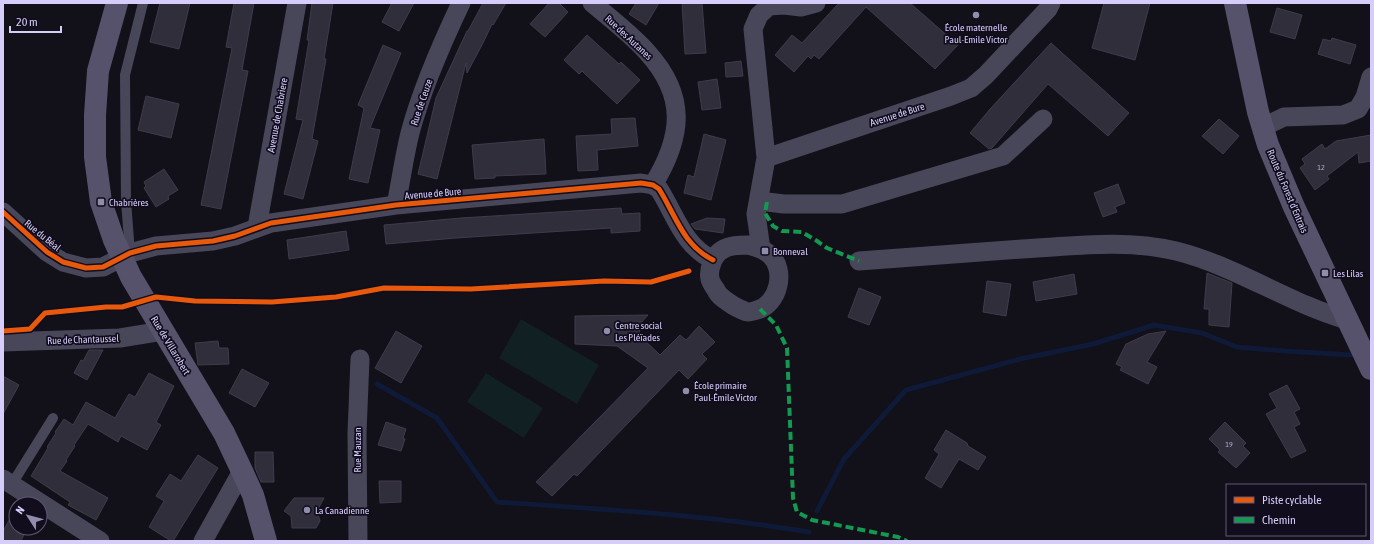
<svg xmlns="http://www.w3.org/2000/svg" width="1374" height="544" viewBox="0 0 1374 544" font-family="'Asap Condensed',sans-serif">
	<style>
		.green { fill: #112123 }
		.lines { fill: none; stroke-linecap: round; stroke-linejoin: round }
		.stream { stroke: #0e1a37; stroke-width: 5 }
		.building { fill: #312e3b; stroke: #403b4c }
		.lane { stroke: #484659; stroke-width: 10 }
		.street { stroke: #484659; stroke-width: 19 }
		.secondary { stroke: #56526b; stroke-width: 22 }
		.quiet { stroke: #139951; stroke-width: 4; stroke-dasharray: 8 4; stroke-linecap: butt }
		.cycleway-casing { stroke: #110d1c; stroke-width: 8 }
		.cycleway { stroke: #e8590c; stroke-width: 5 }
		.poi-dot { fill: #918bac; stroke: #110d1c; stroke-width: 1.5 }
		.labels { text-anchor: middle; stroke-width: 3.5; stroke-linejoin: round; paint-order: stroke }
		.number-label { font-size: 8px; fill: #ada5cb }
		.poi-label { font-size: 10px; fill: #d6cdfb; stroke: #110d1c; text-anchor: start }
		.street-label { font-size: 10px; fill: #d6cdfb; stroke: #110d1c }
	</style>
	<rect width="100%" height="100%" fill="#121018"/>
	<!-- green -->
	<path class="green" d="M 521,319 L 599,365 L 577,404 L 499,358 Z
		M 486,373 L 543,408 L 524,438 L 467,402 Z"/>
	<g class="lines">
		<!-- stream -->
		<path class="stream" d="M 377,384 L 437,418 L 497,502 C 602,509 706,515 809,532
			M 817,511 L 844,459 L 906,390 L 1020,359 L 1093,344 L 1154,325 L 1202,333 L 1237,347 L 1285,351 L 1352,355"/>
	</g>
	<!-- building -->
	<path class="building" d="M 160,3 L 190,3 L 179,49 L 150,42 Z
		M 234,3 L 254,3 L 242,70 L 248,71 L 221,209 L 201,205 L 232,48 L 226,47 Z
		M 312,3 L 333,3 L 324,59 L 326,59 L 312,139 L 318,141 L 303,199 L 284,194 L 303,120 L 296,119 L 309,40 L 307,40 Z
		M 392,3 L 414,3 L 399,31 L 382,22 Z
		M 483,3 L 506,3 L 493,25 L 492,24 L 483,43 L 467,73 L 466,63 L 437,179 L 418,174 L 436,98 L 467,31 L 468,31 Z
		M 549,3 L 559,3 L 568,12 L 545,37 L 530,24 Z
		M 636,3 L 659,3 L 646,25 L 629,14 Z
		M 682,3 L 702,3 L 706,53 L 685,54 Z
		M 839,3 L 910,3 L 958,45 L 935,69 L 866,7 L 819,59 L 814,55 L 811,59 L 808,56 L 794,72 L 775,55 L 792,35 L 802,43 Z
		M 1104,3 L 1150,3 L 1135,60 L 1092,48 Z
		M 1277,8 L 1302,15 L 1295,39 L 1270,32 Z
		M 587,35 L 619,64 L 621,62 L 640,80 L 617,104 L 582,71 L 579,74 L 564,60 Z
		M 1332,38 L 1356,45 L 1350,64 L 1318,54 L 1323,39 L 1331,41 Z
		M 1051,43 L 1129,113 L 1108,136 L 1048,84 L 992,148 L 989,149 L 970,133 L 991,108 Z
		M 383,45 L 401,53 L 370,128 L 380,130 L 368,183 L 349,179 L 364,108 L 358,105 Z
		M 741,61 L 743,76 L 726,77 L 725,63 Z
		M 717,79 L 721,108 L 702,110 L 698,82 Z
		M 146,96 L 179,104 L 171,138 L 138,130 Z
		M 635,118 L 638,146 L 597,150 L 598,170 L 578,171 L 576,136 L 612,134 L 611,119 Z
		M 1219,119 L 1239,136 L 1223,154 L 1202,136 Z
		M 704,134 L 726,140 L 711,200 L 684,193 L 688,175 L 694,177 Z
		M 1371,135 L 1371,161 L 1359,163 L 1358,152 L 1327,176 L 1329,179 L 1315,190 L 1300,168 L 1305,164 L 1302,159 L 1322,144 L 1325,149 L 1336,141 Z
		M 544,139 L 546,174 L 495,176 L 495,178 L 475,179 L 472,145 Z
		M 164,169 L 178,190 L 168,196 L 169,199 L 156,207 L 144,188 L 146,186 L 144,182 Z
		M 1118,184 L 1125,203 L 1115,207 L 1117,212 L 1103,217 L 1094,193 Z
		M 621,208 L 622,214 L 640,213 L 640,231 L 611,233 L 611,228 L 456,238 L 386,244 L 384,225 L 461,218 Z
		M 707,218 L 725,219 L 723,233 L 695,229 L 691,224 Z
		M 346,231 L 349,250 L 289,259 L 287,240 Z
		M 1207,273 L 1232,283 L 1229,327 L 1209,325 L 1209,309 L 1204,309 Z
		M 1074,274 L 1077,294 L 1036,301 L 1033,282 Z
		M 987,281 L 1011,284 L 1006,316 L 983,312 Z
		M 859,288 L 881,297 L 869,325 L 848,317 Z
		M 648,315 L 639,325 L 640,336 L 660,355 L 680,335 L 686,340 L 699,326 L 715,342 L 702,354 L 707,359 L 688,379 L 679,370 L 577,476 L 574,474 L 552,496 L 536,482 L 648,368 L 617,346 L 575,344 L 575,316 Z
		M 396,331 L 422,346 L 401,383 L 375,368 Z
		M 1166,331 L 1147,362 L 1157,367 L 1148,384 L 1120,370 L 1122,367 L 1116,364 L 1126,344 L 1148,334 Z
		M 218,341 L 219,348 L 228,348 L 229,364 L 198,365 L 195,343 Z
		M 89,350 L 103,350 L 87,380 L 74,373 L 81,360 L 83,361 Z
		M 242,369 L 269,383 L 255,407 L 229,393 Z
		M 149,373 L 174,386 L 156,422 L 161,425 L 147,450 L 121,436 L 118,442 L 88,424 L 74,445 L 75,446 L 66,460 L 67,461 L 60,471 L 108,498 L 96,520 L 68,505 L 70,502 L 31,476 L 48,448 L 47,447 L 56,433 L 55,432 L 64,419 L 73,425 L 86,402 L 115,418 L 129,394 L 135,397 Z
		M 3,376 L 19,385 L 3,414 Z
		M 1287,385 L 1300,409 L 1294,412 L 1300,424 L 1294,427 L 1306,451 L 1291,458 L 1266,414 L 1277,408 L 1269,394 Z
		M 386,422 L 406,429 L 403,438 L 405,439 L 401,451 L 378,445 Z
		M 1225,422 L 1246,443 L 1243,446 L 1250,453 L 1236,468 L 1218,452 L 1220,450 L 1209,439 Z
		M 946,430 L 967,443 L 968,446 L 986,457 L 978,470 L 959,459 L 941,488 L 925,478 L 939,454 L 934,450 Z
		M 255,452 L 273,452 L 274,482 L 261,482 L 255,468 Z
		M 198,455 L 218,468 L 173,541 L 171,541 L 149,527 L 164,501 L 156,496 L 170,474 L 181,481 Z
		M 379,481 L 401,481 L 401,502 L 380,503 Z
		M 294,498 L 324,498 L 317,511 L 320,521 L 316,528 L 292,528 L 291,516 L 284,511 Z
		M 16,508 L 16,528 L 27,528 L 21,541 L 3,541 L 3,531 Z"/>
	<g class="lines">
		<!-- lane -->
		<path class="lane" d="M 130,253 L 126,201 L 125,75 L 143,3
			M 12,484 L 53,418"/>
		<!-- street -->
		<path class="street" d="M 592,3 C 610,18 632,35 647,52 C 687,96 683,136 653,185
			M 1263,127 L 1284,117 L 1343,115 L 1358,109 L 1365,97 L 1371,77
			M 766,158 L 753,29 L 759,15 L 769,6 L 784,5 L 801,7 L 816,3
			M 759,201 L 784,204 L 842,204 L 1003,156 L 1043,119
			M 396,205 C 401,181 404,157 410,133 C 422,88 441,45 461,3
			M 3,212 L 47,252 L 63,262 L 86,268 L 103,267 L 130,253 L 156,246 L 213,241 L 235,236 L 271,223 L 396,205 L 641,183 L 653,185 L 659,189 C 676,216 683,245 713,260
			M 257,227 L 297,3
			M 748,245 C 756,247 764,249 770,255 C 787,270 778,305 757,310 C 754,311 751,312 748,312 C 743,311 738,308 734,306 C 728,302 719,297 716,290 C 714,287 711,283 710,279 C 708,270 713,255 722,250 C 729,245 740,245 748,245 Z
			M 761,249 L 756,214 L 766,158 L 951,96 L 971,88 L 986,75 L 1048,9 L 1051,3
			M 859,261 C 914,257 968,253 1022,249 C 1074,246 1125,239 1176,251 C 1236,266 1288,303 1347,320
			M 3,342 L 120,338 L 163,331
			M 3,479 L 100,541
			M 203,541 L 242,471
			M 358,541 L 357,433 L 360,359"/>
		<!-- secondary -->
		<path class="secondary" d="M 117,3 L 98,71 L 95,115 L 95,157 L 101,202 L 114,240 L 131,277 L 224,433 L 242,471 L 253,495 L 266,541
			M 1235,3 L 1258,112 L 1268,145 L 1294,207 L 1371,369"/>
		<!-- quiet -->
		<path class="quiet" d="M 767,202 L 765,213 L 773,226 L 782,231 L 802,232 L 817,241 L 827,248 L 859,261
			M 760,309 L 776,325 L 787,348 L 793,498 L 797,512 L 812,520 L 898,537 L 907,541"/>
		<!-- cycleway casing -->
		<g class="cycleway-casing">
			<path id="cycleway" d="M 3,212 L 47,252 L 63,262 L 86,268 L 103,267 L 130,253 L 156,246 L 213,241 L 235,236 L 271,223 L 396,205 L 641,183 L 653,185 L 659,189 C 676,216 683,245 713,260
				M 3,331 L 30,329 L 45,313 L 106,307 L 122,307 L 156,297 L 195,301 L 272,302 L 336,297 L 384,288 L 471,289 L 604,281 L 651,282 L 689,271"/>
		</g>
		<!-- cycleway -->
		<use href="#cycleway" class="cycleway"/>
	</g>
	<!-- markers -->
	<g class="poi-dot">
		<circle cx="976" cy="15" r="4"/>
		<rect x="97" y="198" width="8" height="8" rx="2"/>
		<rect x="761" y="247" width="8" height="8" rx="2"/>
		<rect x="1321" y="269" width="8" height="8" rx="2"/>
		<circle cx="607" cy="331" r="4"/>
		<circle cx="686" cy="391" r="4"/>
		<circle cx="307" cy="510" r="4"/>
	</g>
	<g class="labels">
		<!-- number labels -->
		<g class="number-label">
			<text x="1321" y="170">12</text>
			<text x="1229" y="447">19</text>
		</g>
		<!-- poi labels -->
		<g class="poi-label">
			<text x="976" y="31" text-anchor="middle">École maternelle<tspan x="976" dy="12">Paul-Emile Victor</tspan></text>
			<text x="109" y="206">Chabrières</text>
			<text x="773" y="255">Bonneval</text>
			<text x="1333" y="277">Les Lilas</text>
			<text x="615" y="329">Centre social<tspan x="615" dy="12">Les Pléïades</tspan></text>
			<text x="694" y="389">École primaire<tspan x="694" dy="12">Paul-Émile Victor</tspan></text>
			<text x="315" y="514">La Canadienne</text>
		</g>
		<!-- street labels -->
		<g class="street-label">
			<text transform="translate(629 37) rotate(43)" y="4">Rue des Autanes</text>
			<text transform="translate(421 102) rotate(-71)" y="4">Rue de Ceuze</text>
			<text transform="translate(897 114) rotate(-18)" y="4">Avenue de Bure</text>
			<text transform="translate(277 115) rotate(-80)" y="4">Avenue de Chabriere</text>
			<text transform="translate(1288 191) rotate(67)" y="4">Route du Forest d'Entrais</text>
			<text transform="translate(433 193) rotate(-5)" y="4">Avenue de Bure</text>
			<text transform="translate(43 235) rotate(39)" y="4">Rue du Béal</text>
			<text transform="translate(83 339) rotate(-2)" y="4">Rue de Chantaussel</text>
			<text transform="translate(171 345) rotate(59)" y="4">Rue de Villarobert</text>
			<text transform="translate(357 450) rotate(-90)" y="4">Rue Mauzan</text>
		</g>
	</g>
	<!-- border -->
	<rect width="1374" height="544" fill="none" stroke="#d6cdfb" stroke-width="8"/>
	<!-- legend -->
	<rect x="1226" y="484" width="140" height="52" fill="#110d1c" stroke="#605a75"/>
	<rect x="1234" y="497" width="20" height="6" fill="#e8590c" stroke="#605a75"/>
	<text x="1262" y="504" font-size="12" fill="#d6cdfb">Piste cyclable</text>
	<rect x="1234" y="517" width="20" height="6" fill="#139951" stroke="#605a75"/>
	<text x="1262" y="524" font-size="12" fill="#d6cdfb">Chemin</text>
	<!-- north arrow -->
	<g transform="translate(28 516) rotate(306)"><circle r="19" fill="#110d1c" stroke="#605a75"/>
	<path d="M0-3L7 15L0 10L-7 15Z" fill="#918bac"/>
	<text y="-6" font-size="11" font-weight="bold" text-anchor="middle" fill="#d6cdfb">N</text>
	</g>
	<!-- scale -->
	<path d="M10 26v6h51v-6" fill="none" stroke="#d6cdfb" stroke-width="2"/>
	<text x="16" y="26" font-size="12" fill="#d6cdfb" stroke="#110d1c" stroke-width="3" paint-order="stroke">20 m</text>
</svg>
